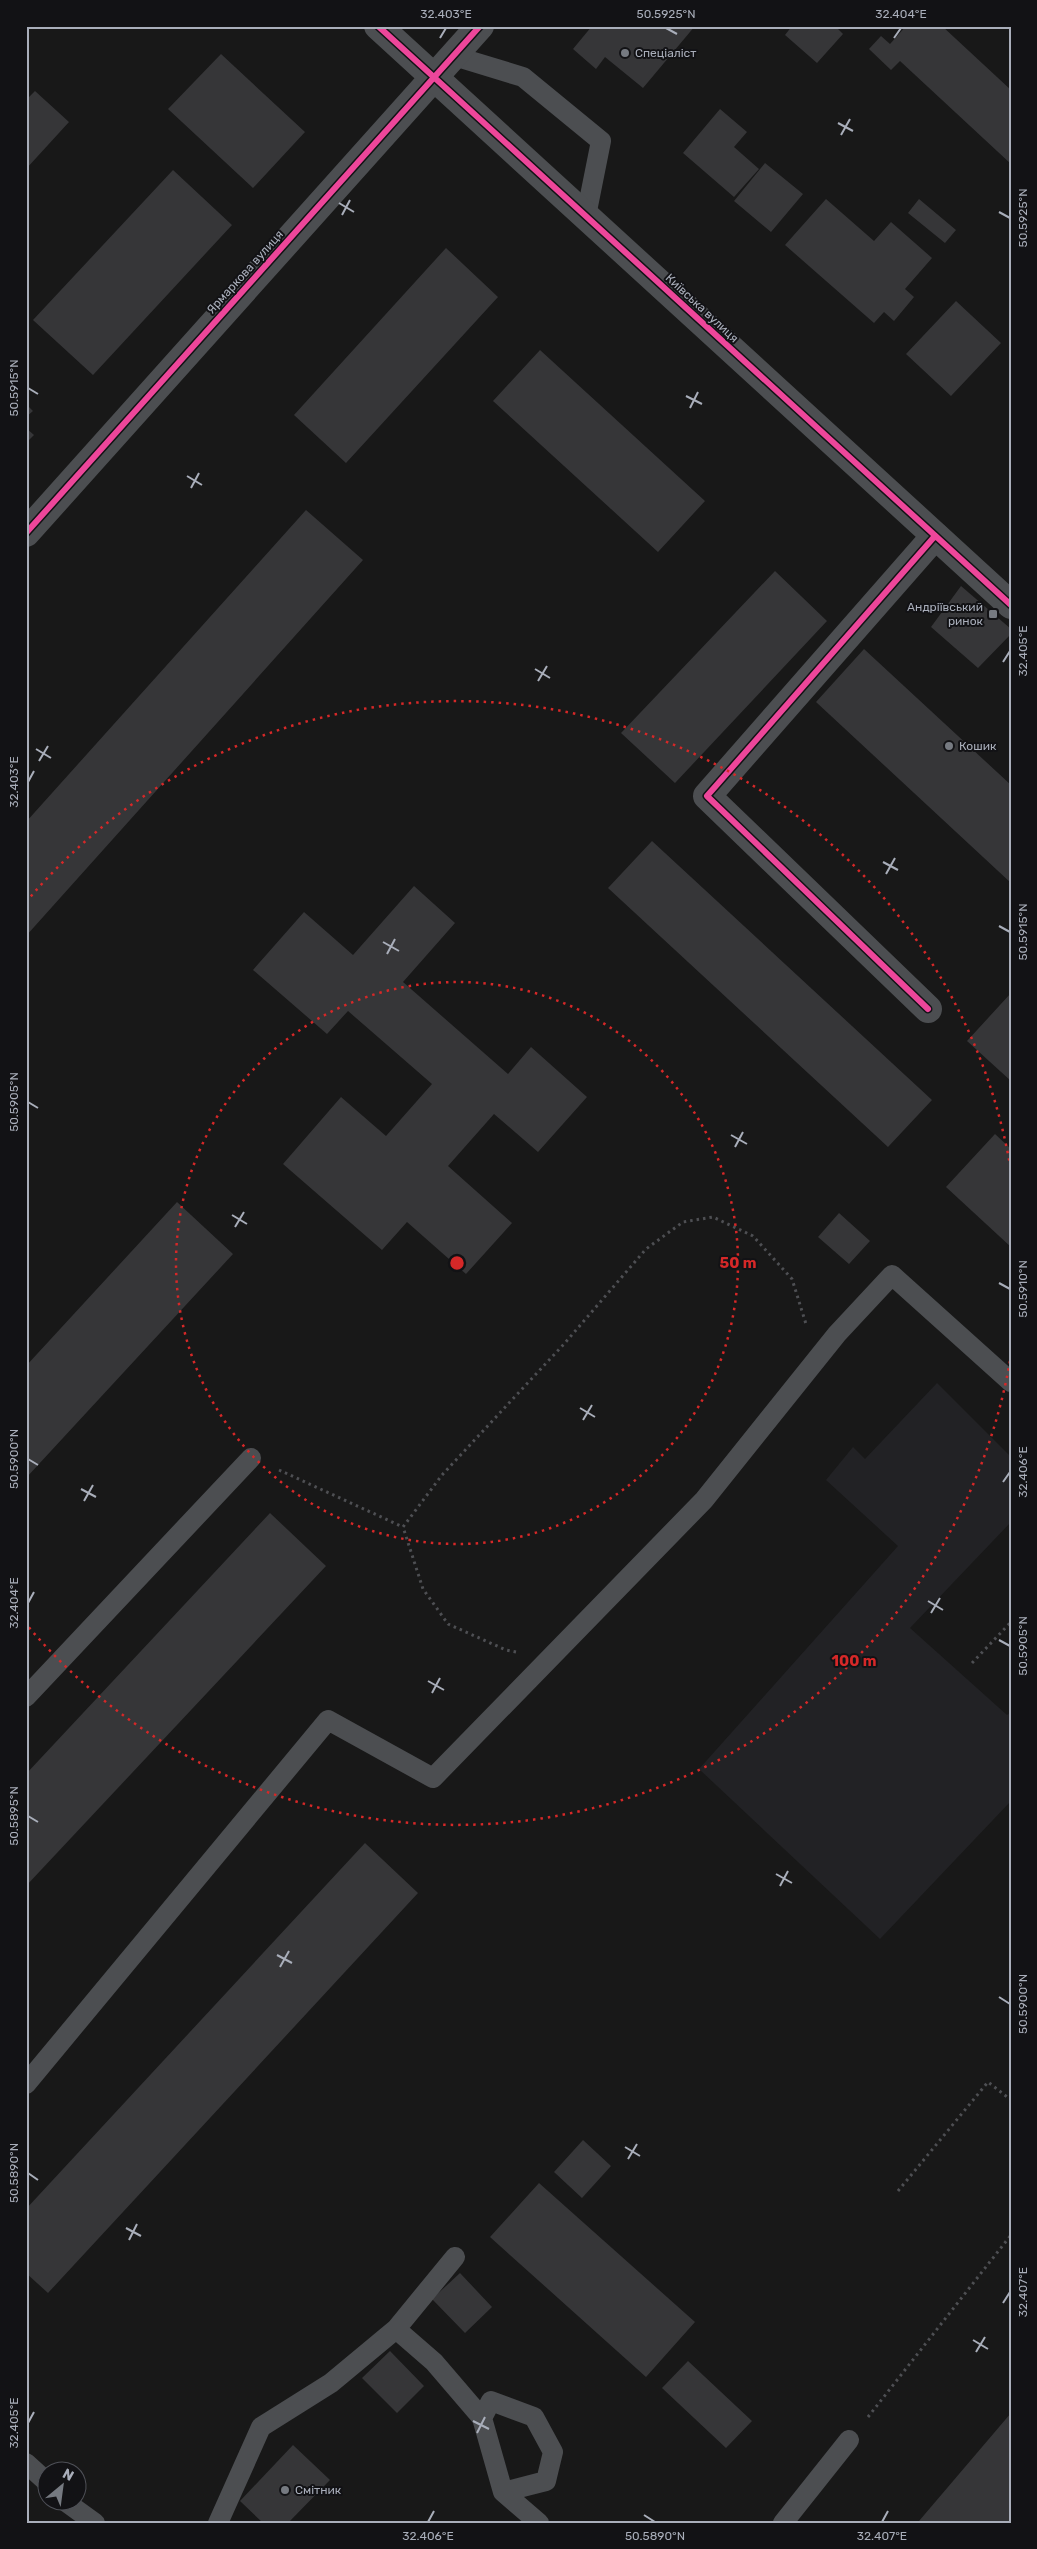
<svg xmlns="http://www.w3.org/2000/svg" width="1037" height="2549" viewBox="0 0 1037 2549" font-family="Rubik,sans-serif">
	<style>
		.built { fill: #222225 }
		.building { fill: #363638 }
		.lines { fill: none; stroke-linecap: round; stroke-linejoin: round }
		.path { stroke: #4e4f53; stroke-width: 3; stroke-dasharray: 2.5 4; stroke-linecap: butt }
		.service { stroke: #4c4e51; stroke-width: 20 }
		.minor { stroke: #4c4e51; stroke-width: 28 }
		.tertiary { stroke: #4c4e51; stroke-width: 28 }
		.cycleway-casing { stroke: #121215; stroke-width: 9 }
		.cycleway { stroke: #ed469a; stroke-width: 6 }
		.ticks { fill: none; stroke: #a9aeba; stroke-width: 2 }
		.ring { fill: none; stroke: #d62828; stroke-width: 2.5; stroke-dasharray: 2.5 5 }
		.poi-dot { fill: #767a81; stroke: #121215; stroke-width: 2 }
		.labels { text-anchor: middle; stroke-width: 4; stroke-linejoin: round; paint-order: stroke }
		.poi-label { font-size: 12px; fill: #a9aeba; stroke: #121215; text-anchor: start }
		.street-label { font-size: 12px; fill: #a9aeba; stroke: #121215 }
		.centre { fill: #d62828; stroke: #121215; stroke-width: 2.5 }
		.ring-label { font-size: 15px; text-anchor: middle; font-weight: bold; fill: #d62828; stroke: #121215; stroke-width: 4; stroke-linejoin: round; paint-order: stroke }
		.neatline { fill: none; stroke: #a9aeba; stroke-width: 2 }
		.ticks-label { font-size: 12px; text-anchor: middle; fill: #a9aeba }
	</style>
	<rect width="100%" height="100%" fill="#181818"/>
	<!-- built -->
	<path class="built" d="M 937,1383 L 1011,1457 L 1011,1522 L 910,1628 L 1007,1715 L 1011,1712 L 1011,1801 L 880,1939 L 699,1769 L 898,1546 L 826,1480 L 853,1447 L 865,1459 Z"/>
	<!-- building -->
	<path class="building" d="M 592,26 L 695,26 L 643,88 L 605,57 L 596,69 L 573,49 Z
		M 792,26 L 835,26 L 843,34 L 817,63 L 785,35 Z
		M 906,26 L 942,26 L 1011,90 L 1011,164 L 900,61 L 891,70 L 869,49 L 881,36 L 890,44 Z
		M 221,54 L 305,132 L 253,188 L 168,109 Z
		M 35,91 L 69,122 L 26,169 L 26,100 Z
		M 720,109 L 747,132 L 734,147 L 759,169 L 734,197 L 683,153 Z
		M 765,163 L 803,194 L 771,232 L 734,201 Z
		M 173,170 L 232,225 L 93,375 L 33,320 Z
		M 826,199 L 874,241 L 891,222 L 932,258 L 905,289 L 914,297 L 894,321 L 884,312 L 874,323 L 785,245 Z
		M 919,199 L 956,230 L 945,243 L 908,213 Z
		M 446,248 L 498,297 L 346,463 L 294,415 Z
		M 956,301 L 1001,343 L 951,396 L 906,354 Z
		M 540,350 L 705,501 L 658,552 L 493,401 Z
		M 26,404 L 33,411 L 26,417 Z
		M 26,428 L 34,435 L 26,443 Z
		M 306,510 L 363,560 L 26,936 L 26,822 Z
		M 775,571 L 827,621 L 675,783 L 621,733 Z
		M 961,586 L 1011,629 L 1011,634 L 978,668 L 931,627 Z
		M 864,649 L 1011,785 L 1011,883 L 816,702 Z
		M 652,841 L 932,1100 L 888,1147 L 608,888 Z
		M 414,886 L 455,923 L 403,982 L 508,1074 L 531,1047 L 587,1097 L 538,1152 L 494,1114 L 448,1166 L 512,1223 L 466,1274 L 407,1222 L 382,1250 L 283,1164 L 341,1097 L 386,1136 L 432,1084 L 348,1011 L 327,1034 L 253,970 L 304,912 L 353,955 Z
		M 1011,993 L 1011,1081 L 967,1041 Z
		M 995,1134 L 1011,1149 L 1011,1247 L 946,1187 Z
		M 177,1202 L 233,1254 L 26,1478 L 26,1366 Z
		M 839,1213 L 870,1241 L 849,1264 L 818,1237 Z
		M 270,1513 L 326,1566 L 26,1886 L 26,1774 Z
		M 365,1843 L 418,1893 L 48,2293 L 26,2273 L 26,2209 Z
		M 583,2140 L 611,2166 L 582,2198 L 554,2172 Z
		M 539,2183 L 695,2322 L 646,2377 L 490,2237 Z
		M 460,2273 L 492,2307 L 465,2333 L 432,2299 Z
		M 390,2351 L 424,2386 L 397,2413 L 362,2378 Z
		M 688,2361 L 752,2421 L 726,2448 L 662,2388 Z
		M 1011,2413 L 1011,2523 L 922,2523 L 919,2521 Z
		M 293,2445 L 330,2480 L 288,2523 L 263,2523 L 240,2501 Z"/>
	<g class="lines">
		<!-- path -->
		<path class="path" d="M 279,1470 L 403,1527
			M 516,1652 L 506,1650 L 448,1624 L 423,1589 L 403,1527 L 442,1475 L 564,1344 L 646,1249 L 683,1222 L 713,1217 L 753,1236 L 792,1279 L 806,1324
			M 972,1663 L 1011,1622
			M 898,2191 L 988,2082 L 1011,2100
			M 868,2417 L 1011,2235"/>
		<!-- service -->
		<path class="service" d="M 454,56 L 523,77 L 601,141 L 586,216
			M 26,1697 L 251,1458
			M 26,2084 L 328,1720 L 433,1778 L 704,1500 L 837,1334 L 892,1275 L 1011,1382
			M 396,2329 L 434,2362 L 482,2418 L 503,2492 L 539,2523
			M 482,2418 L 491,2401 L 534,2417 L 553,2452 L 546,2481 L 503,2492
			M 26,2463 L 48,2483
			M 66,2502 L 95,2523
			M 218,2523 L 261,2427 L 331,2383 L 396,2329 L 455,2257
			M 783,2523 L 849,2440"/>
		<!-- minor -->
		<path class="minor" d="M 26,533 L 480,26
			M 928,1009 L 707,796 L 935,536"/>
		<!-- tertiary -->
		<path class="tertiary" d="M 378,26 L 1011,605"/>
		<!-- cycleway casing -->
		<g class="cycleway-casing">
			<path id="cycleway" d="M 378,26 L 1011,605
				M 26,533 L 480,26
				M 928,1009 L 707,796 L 935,536"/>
		</g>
		<!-- cycleway -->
		<use href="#cycleway" class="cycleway"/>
	</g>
	<!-- ticks -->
	<path class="ticks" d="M 666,28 L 677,34M 440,38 L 446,28M 894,38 L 901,28M 838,123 L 853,131M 841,135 L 850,119M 339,203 L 354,212M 999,212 L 1010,218M 342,215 L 350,200M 28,388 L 38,394M 686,396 L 702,404M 690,408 L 698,392M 187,476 L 202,485M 191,488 L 199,473M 1003,662 L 1010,651M 535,669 L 550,678M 538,681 L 547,666M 36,749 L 51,758M 39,761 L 48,746M 28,782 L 34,771M 883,862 L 898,870M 886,874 L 895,858M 999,926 L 1010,932M 383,942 L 399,951M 387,954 L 395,939M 28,1102 L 38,1108M 731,1135 L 747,1144M 735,1147 L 743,1132M 232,1215 L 247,1224M 235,1227 L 244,1212M 999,1283 L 1010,1289M 580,1408 L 595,1417M 583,1420 L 592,1405M 28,1459 L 38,1465M 1003,1482 L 1010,1472M 81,1489 L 96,1497M 84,1501 L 93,1485M 928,1601 L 943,1610M 28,1603 L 34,1592M 931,1613 L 940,1598M 999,1640 L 1010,1646M 428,1681 L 444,1690M 432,1693 L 440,1678M 28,1816 L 38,1822M 776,1874 L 792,1883M 780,1886 L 788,1871M 277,1955 L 292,1963M 280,1967 L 289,1951M 999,1997 L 1010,2004M 625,2147 L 640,2156M 628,2159 L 637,2144M 28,2173 L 38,2180M 126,2228 L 141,2236M 129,2240 L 137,2224M 1003,2303 L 1010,2292M 973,2340 L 988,2349M 976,2352 L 985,2337M 473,2421 L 489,2429M 28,2423 L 34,2412M 477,2433 L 485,2417M 644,2515 L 655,2522M 428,2522 L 434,2511M 882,2522 L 888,2511"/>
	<!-- distance rings -->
	<g class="ring">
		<circle cx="457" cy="1263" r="281"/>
		<path d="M1010 1361A562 562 0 0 1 26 1624M26 902A562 562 0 0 1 1010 1165"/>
	</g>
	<!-- markers -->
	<g class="poi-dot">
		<circle cx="625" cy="53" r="5"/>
		<rect x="988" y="609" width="10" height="10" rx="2.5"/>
		<circle cx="949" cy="746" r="5"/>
		<circle cx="285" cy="2490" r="5"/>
	</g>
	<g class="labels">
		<!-- poi labels -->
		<g class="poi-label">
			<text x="635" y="57">Спеціаліст</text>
			<text x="983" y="611" text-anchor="end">Андріївський<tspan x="983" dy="14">ринок</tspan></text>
			<text x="959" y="750">Кошик</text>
			<text x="295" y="2494">Смітник</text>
		</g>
		<!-- street labels -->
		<g class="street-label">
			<text transform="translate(245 272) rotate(-48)" y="4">Ярмаркова вулиця</text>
			<text transform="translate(702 308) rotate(43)" y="4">Київська вулиця</text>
		</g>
	</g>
	<circle cx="457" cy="1263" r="8" class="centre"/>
	<g class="ring-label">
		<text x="738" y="1268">50 m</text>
		<text x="854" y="1666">100 m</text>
	</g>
	<!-- border -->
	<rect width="1037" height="2549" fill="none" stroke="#121215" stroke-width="55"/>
	<!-- north arrow -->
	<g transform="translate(62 2486) rotate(29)"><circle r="24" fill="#121215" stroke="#4e5057"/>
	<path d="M0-4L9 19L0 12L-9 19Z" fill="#767a81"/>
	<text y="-8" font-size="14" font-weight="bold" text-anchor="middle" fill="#a9aeba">N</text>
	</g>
	<rect x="28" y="28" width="982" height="2494" class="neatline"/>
	<g class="ticks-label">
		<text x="446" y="18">32.403°E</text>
		<text x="666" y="18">50.5925°N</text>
		<text x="901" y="18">32.404°E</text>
		<text transform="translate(1023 218) rotate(-90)" y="4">50.5925°N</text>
		<text transform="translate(14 388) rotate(-90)" y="4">50.5915°N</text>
		<text transform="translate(1023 651) rotate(-90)" y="4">32.405°E</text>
		<text transform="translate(14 782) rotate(-90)" y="4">32.403°E</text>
		<text transform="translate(1023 932) rotate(-90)" y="4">50.5915°N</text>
		<text transform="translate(14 1102) rotate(-90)" y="4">50.5905°N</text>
		<text transform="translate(1023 1289) rotate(-90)" y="4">50.5910°N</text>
		<text transform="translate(14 1459) rotate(-90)" y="4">50.5900°N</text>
		<text transform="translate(1023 1472) rotate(-90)" y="4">32.406°E</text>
		<text transform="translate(14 1603) rotate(-90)" y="4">32.404°E</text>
		<text transform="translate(1023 1646) rotate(-90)" y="4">50.5905°N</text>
		<text transform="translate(14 1816) rotate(-90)" y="4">50.5895°N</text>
		<text transform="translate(1023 2004) rotate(-90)" y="4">50.5900°N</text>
		<text transform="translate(14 2173) rotate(-90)" y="4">50.5890°N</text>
		<text transform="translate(1023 2292) rotate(-90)" y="4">32.407°E</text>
		<text transform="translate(14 2423) rotate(-90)" y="4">32.405°E</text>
		<text x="428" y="2540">32.406°E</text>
		<text x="655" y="2540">50.5890°N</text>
		<text x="882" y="2540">32.407°E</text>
	</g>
</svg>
